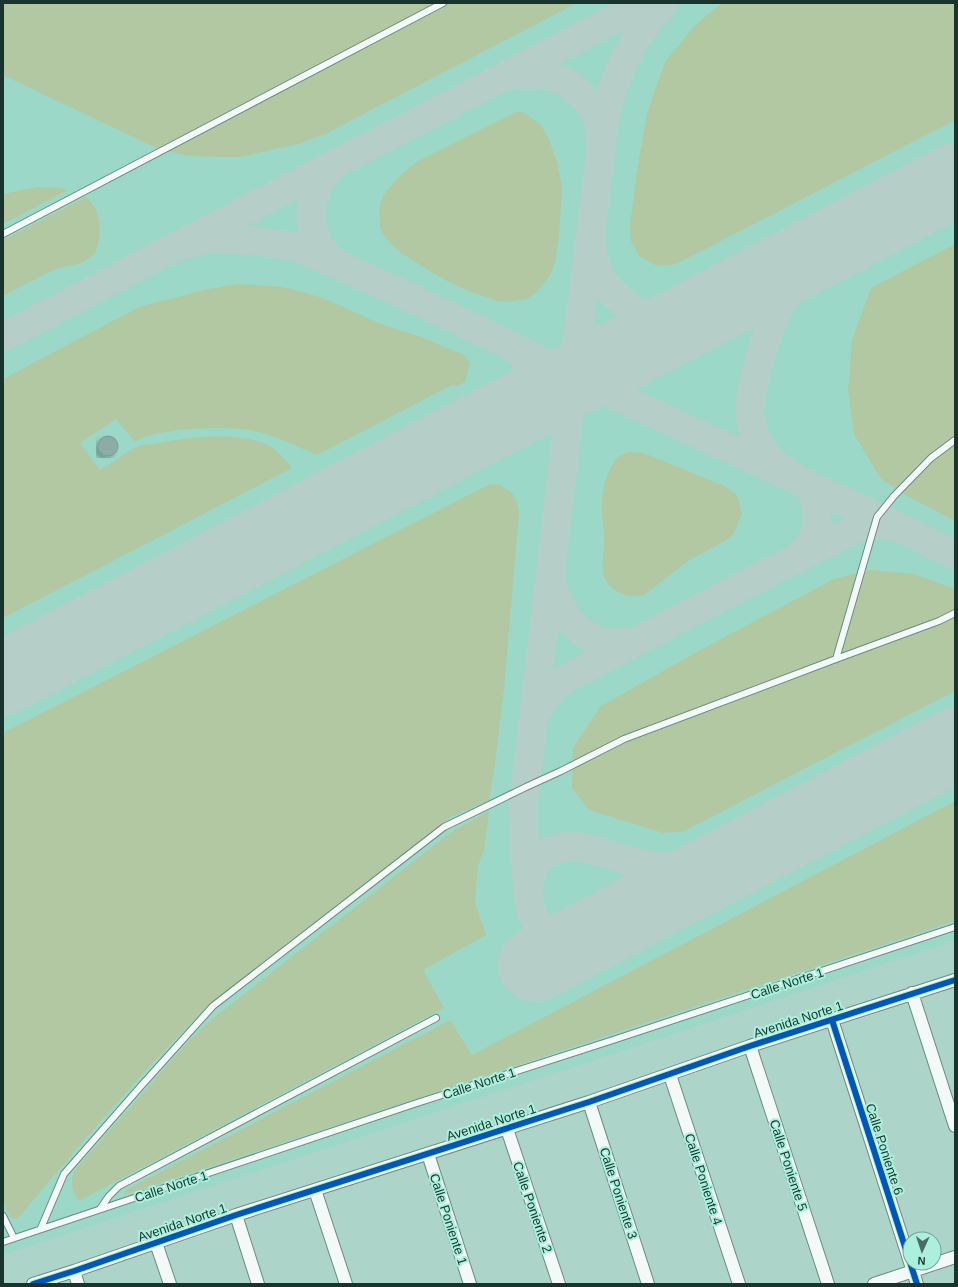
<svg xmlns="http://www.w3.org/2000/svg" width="958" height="1287" viewBox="0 0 958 1287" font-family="Helvetica,sans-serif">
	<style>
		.built { fill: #9bd8c7 }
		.green { fill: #b2c8a2 }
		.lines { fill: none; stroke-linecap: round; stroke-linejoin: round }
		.taxiway { stroke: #b6cec8; stroke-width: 29 }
		.runway { stroke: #b6cec8; stroke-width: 74 }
		.building { fill: #8bada4; stroke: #7e9c94; filter: url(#shadow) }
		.lane-casing { stroke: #6c8b83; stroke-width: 8 }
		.street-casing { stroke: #6c8b83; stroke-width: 14 }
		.lane { stroke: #f3f9f7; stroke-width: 6 }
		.street { stroke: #f3f9f7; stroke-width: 12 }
		.cycleway-casing { stroke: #abf0dd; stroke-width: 8 }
		.cycleway { stroke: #0057b8; stroke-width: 6 }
		.labels { text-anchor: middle; stroke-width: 4; stroke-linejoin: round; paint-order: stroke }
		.street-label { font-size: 13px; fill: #18342d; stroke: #abf0dd }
	</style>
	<defs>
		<filter id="shadow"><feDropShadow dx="-3.5" dy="3.5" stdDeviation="2" flood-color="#0004"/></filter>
	</defs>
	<rect width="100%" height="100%" fill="#add4c9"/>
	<!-- built -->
	<path class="built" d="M 3,3 L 955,3 L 955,941 L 3,1255 Z"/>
	<!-- green -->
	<path class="green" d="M 3,3 L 577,3 L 325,134 L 298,144 L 240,157 L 212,157 L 184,155 L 156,148 L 3,75 Z
		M 722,3 L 955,3 L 955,120 L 684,260 L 672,265 L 657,266 L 639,256 L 631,241 L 630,225 L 636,177 L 647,113 L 665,62 L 695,25 Z
		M 516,112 L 522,112 L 540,124 L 548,137 L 557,161 L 562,188 L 559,237 L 555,262 L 550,275 L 536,293 L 526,299 L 507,302 L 498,301 L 468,291 L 449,282 L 426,269 L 400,252 L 392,245 L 382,232 L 380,226 L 379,209 L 383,196 L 388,189 L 402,174 L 418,161 Z
		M 38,187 L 60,188 L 68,190 L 3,224 L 3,194 Z
		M 86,197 C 99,208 101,224 99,239 C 98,245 97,252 92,256 C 79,268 66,264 52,271 C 36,278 19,288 3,296 L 3,240 Z
		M 955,244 L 955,521 L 907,496 L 881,479 L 854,434 L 848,390 L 852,340 L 871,288 Z
		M 238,284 L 271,286 L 287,288 L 323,298 L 381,324 L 424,338 L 464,355 L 470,363 L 465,382 L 456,387 L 454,384 L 317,455 C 296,446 276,436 254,431 C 231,425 154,428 135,442 L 116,419 L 80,443 L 100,470 C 113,463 125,452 139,446 C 143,444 149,445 154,444 C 186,437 237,431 268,445 C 278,450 284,459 292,468 L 3,618 L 3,379 L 139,307 L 208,289 Z
		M 630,452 L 644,453 L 722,485 L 729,489 L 737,495 L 742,513 L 735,531 L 731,537 L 725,541 L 691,559 L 644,595 C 627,600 604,589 603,570 C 602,559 604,549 604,539 C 604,526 601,514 602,502 C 602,489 609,465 619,456 C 622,454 627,453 630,452 Z
		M 490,484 L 500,485 L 512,493 L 517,502 L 519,513 L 504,689 L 494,771 L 489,800 L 451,817 L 212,1003 C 143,1069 81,1144 19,1217 L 16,1219 L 13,1219 L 10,1217 L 3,1203 L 3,733 Z
		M 871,570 L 914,574 L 955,589 L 955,691 L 684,831 L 663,833 L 589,810 L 572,788 L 573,747 L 601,706 L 695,653 L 834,579 Z
		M 955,801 L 955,921 L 124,1195 L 126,1190 L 450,1020 L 472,1055 Z
		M 489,811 L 484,850 L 478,866 L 475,903 L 486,935 L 423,970 L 444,1008 L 79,1201 C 71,1190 70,1182 75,1170 L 185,1045 L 211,1020 L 451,832 Z"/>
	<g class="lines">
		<!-- taxiway -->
		<path class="taxiway" d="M 509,76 C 525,74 546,73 561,80 C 579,88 596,108 599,127 C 600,131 600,135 600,139
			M 334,166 C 311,185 304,219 319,245 C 323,252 330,258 336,264
			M 591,246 C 595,285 629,318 670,317 C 683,317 696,312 709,310
			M 157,256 L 182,245 L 198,241 L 217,239 L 259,241 L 299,248 L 399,292 L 590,384 L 899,527 L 955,555
			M 3,337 L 344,159 L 646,3
			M 556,363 C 564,364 573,367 581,366 C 609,365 640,346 664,333
			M 516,411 L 560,397 L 571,395 L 590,396
			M 504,416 C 512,410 521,404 526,394 C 531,383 531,363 521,353 C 519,351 516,349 513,348
			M 795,559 C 800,554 806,549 810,543 C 820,527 820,497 805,484 C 800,480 794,477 789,474 C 774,465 760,450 754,433 C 752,426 749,417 750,409 C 752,378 763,345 775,316 C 780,305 787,294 794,284 C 804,269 819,257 832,245
			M 551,581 C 562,622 589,651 635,641
			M 534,714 L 551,690 L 565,679 L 740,587 L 853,530 L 872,525 L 893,526
			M 529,887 L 531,873 L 538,860 L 550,852 L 565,847 L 582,847 L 634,862 L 658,867 L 682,869 L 716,866 L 728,862 L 750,852
			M 553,957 L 530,909 L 525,857 L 523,808 L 578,337 L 604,126 C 611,80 632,37 664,3"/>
		<!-- runway -->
		<path class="runway" d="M 3,678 L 664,333 L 955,180
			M 535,965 L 955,745"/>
	</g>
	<!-- building -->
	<path class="building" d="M98 446a10 10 0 1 1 20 0a10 10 0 1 1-20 0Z"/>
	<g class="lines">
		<!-- lane casing -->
		<g class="lane-casing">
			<path id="lane" d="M 3,234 L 443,3
				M 836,659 L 877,517 L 894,496 L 931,458 L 955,440
				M 100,1209 L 109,1196 L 119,1186 L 436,1018
				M 3,1216 L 14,1238
				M 41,1228 L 64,1174 L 141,1086 L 213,1006 L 444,827 L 526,787 L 561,771 L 624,739 L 836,659 L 939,621 L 955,613
				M 3,1242 L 414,1104 L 613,1040 L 955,927"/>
		</g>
		<!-- street casing -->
		<g class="street-casing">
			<path id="street" d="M 912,993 L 955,1126
				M 832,1020 L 917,1284
				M 750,1046 L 828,1284
				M 670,1075 L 739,1284
				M 589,1102 L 648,1284
				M 507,1129 L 559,1284
				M 428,1154 L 470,1284
				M 315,1190 L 346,1284
				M 236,1215 L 258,1284
				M 156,1243 L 170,1284
				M 74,1271 L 78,1284
				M 33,1284 L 74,1271 L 236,1215 L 589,1102 L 750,1046 L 955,980
				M 874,1284 L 955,1257"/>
		</g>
		<!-- lane -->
		<use href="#lane" class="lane"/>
		<!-- street -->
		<use href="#street" class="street"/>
		<!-- cycleway casing -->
		<g class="cycleway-casing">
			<path id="cycleway" d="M 832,1020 L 917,1284
				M 33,1284 L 74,1271 L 236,1215 L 589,1102 L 750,1046 L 955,980"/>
		</g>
		<!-- cycleway -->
		<use href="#cycleway" class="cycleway"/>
	</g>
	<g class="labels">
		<!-- street labels -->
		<g class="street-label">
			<text transform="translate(787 983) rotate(-18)" y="5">Calle Norte 1</text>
			<text transform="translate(798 1019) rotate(-18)" y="5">Avenida Norte 1</text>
			<text transform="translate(479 1083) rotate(-18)" y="5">Calle Norte 1</text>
			<text transform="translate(491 1122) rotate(-18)" y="5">Avenida Norte 1</text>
			<text transform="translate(885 1149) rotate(72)" y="5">Calle Poniente 6</text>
			<text transform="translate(789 1165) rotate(72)" y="5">Calle Poniente 5</text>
			<text transform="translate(704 1179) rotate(72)" y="5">Calle Poniente 4</text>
			<text transform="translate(171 1186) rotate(-18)" y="5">Calle Norte 1</text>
			<text transform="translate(619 1193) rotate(72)" y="5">Calle Poniente 3</text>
			<text transform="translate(533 1207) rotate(71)" y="5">Calle Poniente 2</text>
			<text transform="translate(449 1219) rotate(72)" y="5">Calle Poniente 1</text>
			<text transform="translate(182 1222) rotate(-19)" y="5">Avenida Norte 1</text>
		</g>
	</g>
	<!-- border -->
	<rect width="958" height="1287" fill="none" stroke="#18342d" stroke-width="8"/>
	<!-- north arrow -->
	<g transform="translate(922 1251) rotate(183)"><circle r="19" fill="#abf0dd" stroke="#70a597"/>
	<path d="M0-3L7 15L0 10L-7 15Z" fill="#4c6c64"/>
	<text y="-6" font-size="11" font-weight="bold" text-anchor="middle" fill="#18342d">N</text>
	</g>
</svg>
